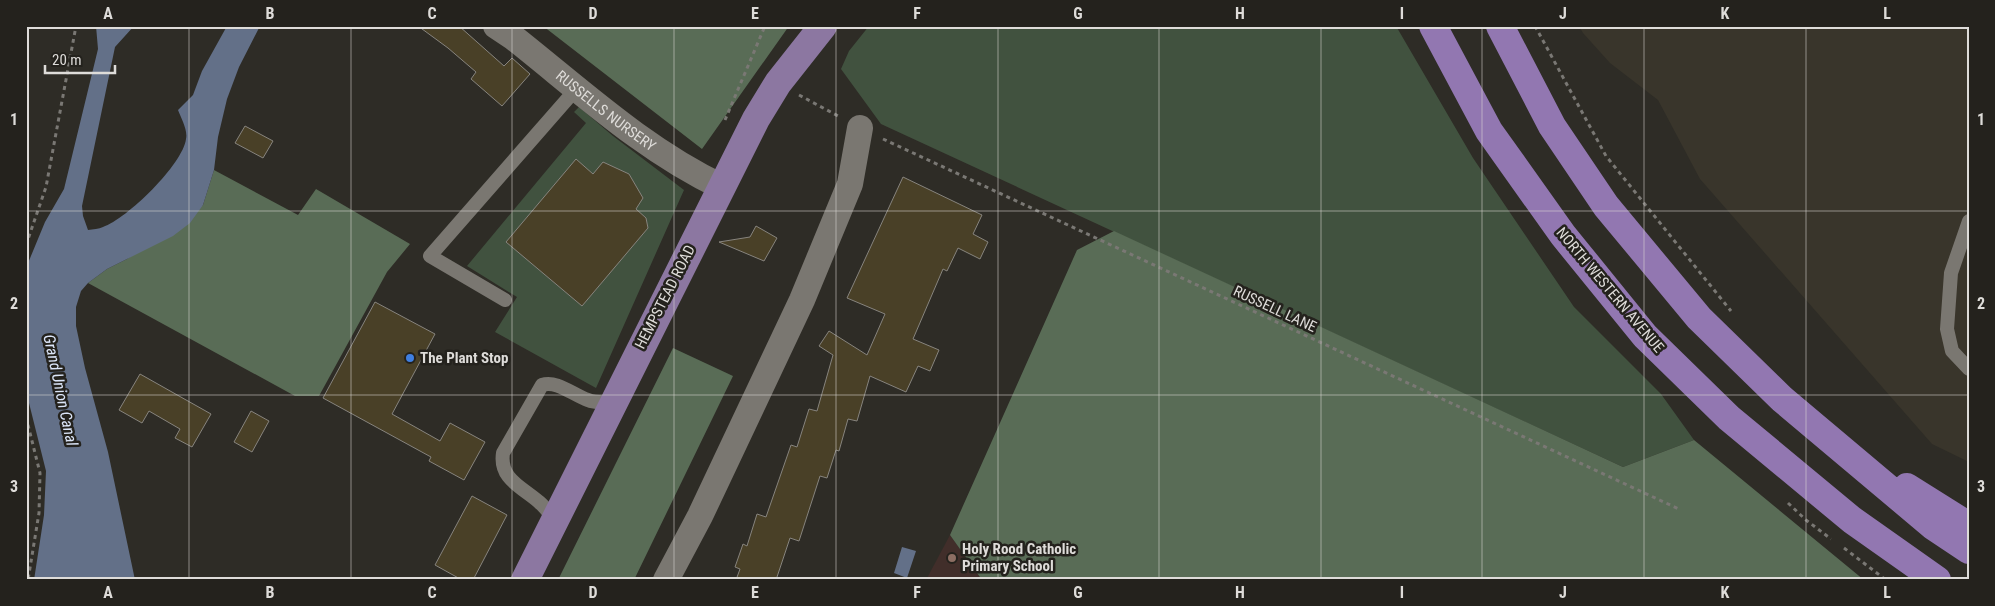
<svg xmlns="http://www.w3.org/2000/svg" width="1995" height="606" viewBox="0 0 1995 606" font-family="'Roboto Condensed',sans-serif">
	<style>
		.built { fill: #39352b }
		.education { fill: #412e2a }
		.green { fill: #41523f }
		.forest { fill: #596c56 }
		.water { fill: #637088 }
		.building { fill: #494027; stroke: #87847e }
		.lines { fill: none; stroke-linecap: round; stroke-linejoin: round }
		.path { stroke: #7a7874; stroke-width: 3; stroke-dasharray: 4 4; stroke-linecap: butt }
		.service { stroke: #7a7771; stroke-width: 14 }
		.minor { stroke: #7a7771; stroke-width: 26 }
		.primary { stroke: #8c77a1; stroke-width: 28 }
		.trunk { stroke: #9277b1; stroke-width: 28 }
		.grid { fill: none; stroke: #dedcd9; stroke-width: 1; stroke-opacity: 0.55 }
		.shop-dot { fill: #3f7fe0; stroke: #24221d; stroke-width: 2 }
		.education-dot { fill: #8d6e63; stroke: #24221d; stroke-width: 2 }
		.labels { text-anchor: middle; stroke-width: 5; stroke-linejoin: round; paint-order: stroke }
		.street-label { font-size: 15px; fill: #dedcd9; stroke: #24221d }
		.poi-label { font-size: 15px; font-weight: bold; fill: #dedcd9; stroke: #24221d; text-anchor: start }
		.water-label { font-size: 16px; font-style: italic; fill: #dbe5f8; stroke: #24221d }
		.neatline { fill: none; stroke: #dedcd9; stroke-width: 2 }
		.grid-label { font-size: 16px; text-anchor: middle; font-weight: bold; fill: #dedcd9 }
	</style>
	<rect width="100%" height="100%" fill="#2e2c26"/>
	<!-- built -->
	<path class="built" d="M 1579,26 L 1969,26 L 1969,462 L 1932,444 L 1700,179 L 1658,100 L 1610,63 L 1583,33 Z"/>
	<!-- education -->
	<path class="education" d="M 950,535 L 982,580 L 926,580 Z"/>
	<!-- green -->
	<path class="green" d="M 869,26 L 1396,26 L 1473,158 L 1574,307 L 1661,394 L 1694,440 L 1623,467 L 881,124 L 841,69 L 849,51 Z
		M 579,107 L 613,136 L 684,190 L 596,388 L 495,332 L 517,297 L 467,266 L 586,123 L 574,112 Z"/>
	<!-- forest -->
	<path class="forest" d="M 543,26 L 789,26 L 702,149 Z
		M 214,170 L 298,215 L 316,189 L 410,244 L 387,272 L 319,396 L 295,396 L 88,283 L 107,269 L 127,259 L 203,205 Z
		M 1114,231 L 1623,467 L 1694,440 L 1864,580 L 982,580 L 950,535 L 1077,250 Z
		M 673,348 L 733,376 L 634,580 L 558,580 Z"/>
	<!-- water -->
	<path class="water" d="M 96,26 L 134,26 L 115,47 L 82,206 L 83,216 L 88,230 C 93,229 99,229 103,227 C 127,219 183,164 186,139 C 188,130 181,118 178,110 L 193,95 L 202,71 L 227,26 L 260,26 L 239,67 L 227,99 L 218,137 L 214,170 L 203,205 L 190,223 L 173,236 L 107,269 L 88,283 L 81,291 L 76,307 L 76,326 L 85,368 L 108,452 L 135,580 L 34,580 L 44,515 L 46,471 L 26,391 L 26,268 L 45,222 L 64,189 L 98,49 Z
		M 902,547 L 916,551 L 907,578 L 894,573 Z"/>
	<!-- building -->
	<path class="building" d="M 418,26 L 459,26 L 504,66 L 512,58 L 530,74 L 502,106 L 471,79 L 476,72 L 448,48 Z
		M 245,126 L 273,141 L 263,158 L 235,143 Z
		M 576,159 L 593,174 L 603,162 L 629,174 L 643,198 L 636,209 L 646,218 L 648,228 L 582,306 L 506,242 Z
		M 903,177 L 982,215 L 973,234 L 988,242 L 980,259 L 958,248 L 947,271 L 943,269 L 913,339 L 939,350 L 930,371 L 918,366 L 906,392 L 870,376 L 857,421 L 848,419 L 839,451 L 836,450 L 827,478 L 820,476 L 799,541 L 790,538 L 776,580 L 736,580 L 740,569 L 735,567 L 743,544 L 747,546 L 757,514 L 766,517 L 791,445 L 797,447 L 809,409 L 817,411 L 833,355 L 819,346 L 829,331 L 867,355 L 885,314 L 847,298 Z
		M 756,226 L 777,238 L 764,261 L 719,242 L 750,237 Z
		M 375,302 L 435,334 L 392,414 L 440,441 L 450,423 L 485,442 L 464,480 L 429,461 L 431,457 L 323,398 Z
		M 140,374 L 211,414 L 192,447 L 175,438 L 180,429 L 149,411 L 142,423 L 119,410 Z
		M 251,411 L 269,421 L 252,452 L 234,442 Z
		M 472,496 L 507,515 L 473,580 L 462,580 L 435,565 Z"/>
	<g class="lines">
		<!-- path -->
		<path class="path" d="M 1535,26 L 1606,156 L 1731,311
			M 799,95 L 840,117
			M 725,120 L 765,26
			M 883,139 L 1681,510
			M 26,245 L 46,187 L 76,26
			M 26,417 L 40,473 L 39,513 L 28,580
			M 1788,503 L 1806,520 L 1831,539
			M 1844,548 L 1886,580"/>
		<!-- service -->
		<path class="service" d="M 1969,221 L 1951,273 L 1947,329 L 1952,351 L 1969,369
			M 505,300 L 430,256 L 577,88
			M 555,520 C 550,514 545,507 539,502 C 522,487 499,479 503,453 L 542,385 C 557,380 573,395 588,400 C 595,403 604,402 612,403"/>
		<!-- minor -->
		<g class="minor">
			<path id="s1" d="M 496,26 L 514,38 C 581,91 644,150 722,187"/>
			<path d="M 666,580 L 700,516 L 802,300 L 850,184 L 860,128"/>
		</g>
		<!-- primary -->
		<path class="primary" d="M 525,580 L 756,119 L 778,83 L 823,26"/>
		<!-- trunk -->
		<path class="trunk" d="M 1433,26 L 1489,131 L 1563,235 L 1645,336 L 1729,418 L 1852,520 L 1937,580
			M 1500,26 L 1552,126 L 1606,206 L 1699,318 L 1782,399 L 1933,526 L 1969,550
			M 1907,487 L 1969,526"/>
	</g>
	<!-- grid -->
	<path class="grid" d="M 189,26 L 189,580M 351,26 L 351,580M 512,26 L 512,580M 674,26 L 674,580M 836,26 L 836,580M 998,26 L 998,580M 1159,26 L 1159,580M 1321,26 L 1321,580M 1482,26 L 1482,580M 1644,26 L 1644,580M 1806,26 L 1806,580M 26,211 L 1969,211M 26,395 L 1969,395"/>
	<!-- markers -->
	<circle class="shop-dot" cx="410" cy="358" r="5"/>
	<circle class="education-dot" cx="952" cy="558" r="5"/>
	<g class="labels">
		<!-- street labels -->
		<g class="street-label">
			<text dy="5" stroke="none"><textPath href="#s1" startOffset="139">RUSSELLS NURSERY</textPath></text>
			<text transform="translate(1610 290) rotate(50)" y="5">NORTH WESTERN AVENUE</text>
			<text transform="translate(665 297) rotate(-63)" y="5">HEMPSTEAD ROAD</text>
			<text transform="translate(1275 309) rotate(25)" y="5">RUSSELL LANE</text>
		</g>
		<!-- poi labels -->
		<g class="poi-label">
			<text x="420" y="363">The Plant Stop</text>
			<text x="962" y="554">Holy Rood Catholic<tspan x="962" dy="17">Primary School</tspan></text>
		</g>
		<!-- water labels -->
		<g class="water-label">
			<text transform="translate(61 390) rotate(78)" y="6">Grand Union Canal</text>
		</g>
	</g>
	<!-- border -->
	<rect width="1995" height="606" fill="none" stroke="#24221d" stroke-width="55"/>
	<!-- scale -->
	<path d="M45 65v8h70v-8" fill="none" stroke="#dedcd9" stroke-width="2.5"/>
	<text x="52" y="65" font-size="15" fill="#dedcd9" stroke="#24221d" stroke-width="4" paint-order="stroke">20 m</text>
	<rect x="28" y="28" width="1940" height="550" class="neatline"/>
	<g class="grid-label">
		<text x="108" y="19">A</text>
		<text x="270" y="19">B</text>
		<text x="432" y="19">C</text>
		<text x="593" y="19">D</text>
		<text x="755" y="19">E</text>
		<text x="917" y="19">F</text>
		<text x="1078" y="19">G</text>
		<text x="1240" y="19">H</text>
		<text x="1402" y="19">I</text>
		<text x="1563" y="19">J</text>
		<text x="1725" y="19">K</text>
		<text x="1887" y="19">L</text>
		<text x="14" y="125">1</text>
		<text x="1981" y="125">1</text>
		<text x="14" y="309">2</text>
		<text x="1981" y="309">2</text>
		<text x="14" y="492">3</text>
		<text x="1981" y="492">3</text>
		<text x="108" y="598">A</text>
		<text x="270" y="598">B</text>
		<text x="432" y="598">C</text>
		<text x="593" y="598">D</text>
		<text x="755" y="598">E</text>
		<text x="917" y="598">F</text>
		<text x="1078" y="598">G</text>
		<text x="1240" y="598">H</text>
		<text x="1402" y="598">I</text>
		<text x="1563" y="598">J</text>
		<text x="1725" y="598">K</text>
		<text x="1887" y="598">L</text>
	</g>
</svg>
